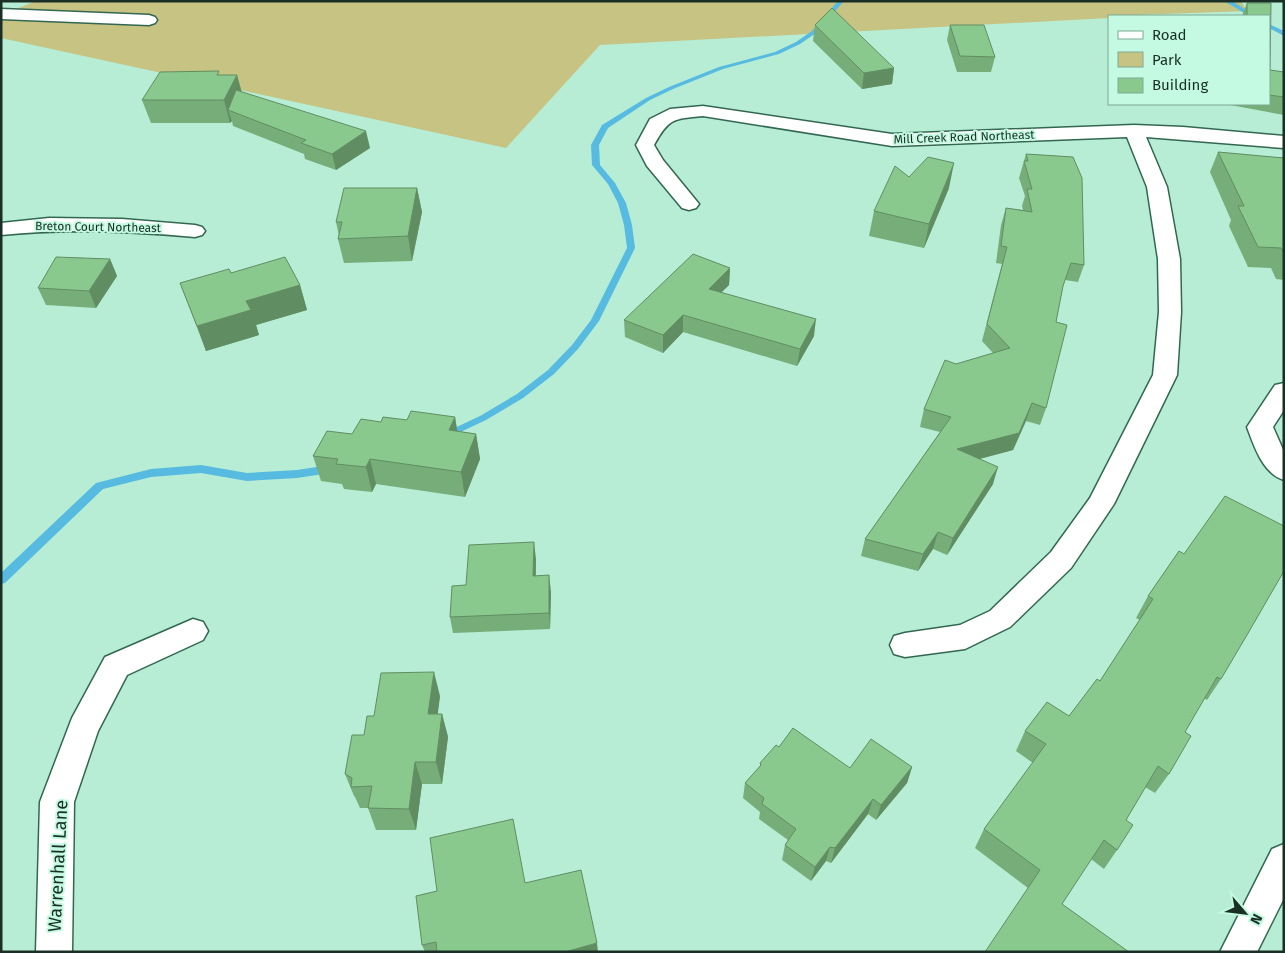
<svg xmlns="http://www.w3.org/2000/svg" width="1285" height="953" viewBox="0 0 1285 953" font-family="'Fira Sans',sans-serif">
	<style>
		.green { fill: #c7c382 }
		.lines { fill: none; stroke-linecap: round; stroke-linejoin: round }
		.stream { fill: #57bbe1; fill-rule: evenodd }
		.street-casing { stroke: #336752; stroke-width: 3 }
		.street { fill: #fff; fill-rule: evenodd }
		.wall { fill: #77ad79 }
		.shaded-wall { fill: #618d63 }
		.building { fill: #8ac98d; stroke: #618d63 }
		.labels { text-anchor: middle; stroke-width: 4; stroke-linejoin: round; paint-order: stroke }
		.far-street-label { font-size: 12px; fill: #192f25; stroke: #c3fae1 }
		.near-street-label { font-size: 18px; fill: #192f25; stroke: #c3fae1 }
	</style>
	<rect width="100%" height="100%" fill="#b6edd4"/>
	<!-- green -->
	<path class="green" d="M 36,1 L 1241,1 L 1247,11 L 1109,16 L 1109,18 L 600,45 L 506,148 L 1,38 L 1,15 Z"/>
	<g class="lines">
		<!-- stream -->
		<path class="stream" d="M 838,1 L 844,1 L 816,33 L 800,44 L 779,54 L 723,69 L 673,89 L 650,100 L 608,128 L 599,145 L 600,165 L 615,183 L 626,203 L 632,225 L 635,248 L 599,321 L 578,349 L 554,374 L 523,398 L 486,420 L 450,437 L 444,437 L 442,435 L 444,433 L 480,416 L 517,394 L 548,370 L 572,345 L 591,320 L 627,248 L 624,225 L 618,203 L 608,184 L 592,165 L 591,145 L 602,125 L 646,98 L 669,87 L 719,67 L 775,52 L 796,42 L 812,31 Z
			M 1224,1 L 1232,1 L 1256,16 L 1249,16 Z
			M 1269,24 L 1284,31 L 1284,36 L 1269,28 Z
			M 201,465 L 247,473 L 297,470 L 330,465 L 335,469 L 330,473 L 297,478 L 247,481 L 201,473 L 151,477 L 103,489 L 5,583 L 1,584 L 1,573 L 96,483 L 151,469 Z"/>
		<!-- street casing -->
		<g class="street-casing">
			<path id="street" d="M 1,9 L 149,15 L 155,17 L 157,20 L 155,23 L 149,25 L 1,19 Z
				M 703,106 L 892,134 L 1134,125 L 1183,127 L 1284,136 L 1284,148 L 1146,137 L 1167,187 L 1180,259 L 1181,312 L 1177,375 L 1114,504 L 1071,568 L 1010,627 L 965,649 L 905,657 L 894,654 L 890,645 L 894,636 L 905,633 L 960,625 L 990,611 L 1051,552 L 1090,498 L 1153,375 L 1159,312 L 1158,259 L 1147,187 L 1127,137 L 892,146 L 703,116 C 673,119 669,118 654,145 L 663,160 L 699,204 L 696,208 L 689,210 L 682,208 L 647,166 L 636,145 L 650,119 L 670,109 Z
				M 49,218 L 122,219 L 195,225 L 202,227 L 205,231 L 202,235 L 195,237 C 130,231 66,228 1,235 L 1,223 Z
				M 1284,383 L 1284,410 L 1273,427 L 1284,452 L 1284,480 C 1263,474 1254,446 1247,427 L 1275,385 Z
				M 193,619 L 203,622 L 208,631 L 203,640 L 127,675 L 98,731 L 74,802 L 72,952 L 36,952 L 40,802 L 72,718 L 105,657 Z
				M 1284,844 L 1284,898 L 1257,952 L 1220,952 L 1272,849 Z"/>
		</g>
		<!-- street -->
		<use href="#street" class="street"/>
	</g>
	<!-- wall -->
	<path class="wall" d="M 1247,3 L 1271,3 L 1270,70 L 1284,72 L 1284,115 L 1225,104 L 1269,104 L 1269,16 L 1242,16 Z
		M 815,25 L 894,68 L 892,84 L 862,89 L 813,41 Z
		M 950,25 L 995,57 L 991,72 L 957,72 L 947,40 Z
		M 220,75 L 237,75 L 242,92 L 370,148 L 336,170 L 305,159 L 304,154 L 233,126 L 232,121 L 230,123 L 151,123 L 142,100 Z
		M 1218,152 L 1284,158 L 1284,280 L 1276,279 L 1271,268 L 1248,267 L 1229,226 L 1231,220 L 1210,172 Z
		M 1026,154 L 1084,265 L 1078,282 L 1065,280 L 1063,286 L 1056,322 L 1046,408 L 1040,425 L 1026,421 L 1013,450 L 980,459 L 993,484 L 947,555 L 933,549 L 918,571 L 861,556 L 865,539 L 940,432 L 920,427 L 924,409 L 956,364 L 993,353 L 982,341 L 1002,264 L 996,263 L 1001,225 L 1006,208 L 1023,210 L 1022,206 L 1025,196 L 1019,178 Z
		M 417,188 L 422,212 L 412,261 L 344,263 L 338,239 L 339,236 L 336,222 Z
		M 949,188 L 924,248 L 869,236 L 874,211 Z
		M 110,259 L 117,276 L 96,308 L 46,305 L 38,288 Z
		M 730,268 L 729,285 L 721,292 L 814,336 L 797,366 L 683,332 L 663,353 L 625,337 L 624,320 Z
		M 231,273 L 300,285 L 307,310 L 256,325 L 259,335 L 206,351 L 180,283 Z
		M 455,417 L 457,431 L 476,434 L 480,459 L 465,497 L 376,484 L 372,492 L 344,489 L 342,484 L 321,481 L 313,456 L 352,434 L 381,422 Z
		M 1179,551 L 1221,679 L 1207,700 L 1204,698 L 1185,732 L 1169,774 L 1155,793 L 1145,787 L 1126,820 L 1117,850 L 1104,869 L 1091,859 L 1028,888 L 975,848 L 984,829 L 1033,763 L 1016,751 L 1025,731 L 1069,716 L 1100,681 L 1140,620 L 1136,618 L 1148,596 Z
		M 536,559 L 536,576 L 551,592 L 550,629 L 453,633 L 450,617 L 466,585 Z
		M 440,696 L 437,714 L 442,714 L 448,737 L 442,784 L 422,784 L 416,830 L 376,830 L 368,808 L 360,808 L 355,797 L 354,796 L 345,774 L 364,735 L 374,716 Z
		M 779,747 L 850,768 L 912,767 L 907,783 L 876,820 L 868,814 L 831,863 L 826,861 L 811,881 L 782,860 L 785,845 L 788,840 L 759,819 L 760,812 L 743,798 L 745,783 L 760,767 L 760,763 Z
		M 525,883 L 598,952 L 425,952 L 422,945 Z"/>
	<!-- shaded-wall -->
	<path class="shaded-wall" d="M 894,68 L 892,84 L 862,89 L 864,73 Z
		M 237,75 L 243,98 L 228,110 L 232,121 L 230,123 L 224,100 Z
		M 366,131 L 370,148 L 336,170 L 332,154 Z
		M 954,163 L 949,188 L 924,248 L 929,224 Z
		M 417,188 L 422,212 L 412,261 L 408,236 Z
		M 110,259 L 117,276 L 96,308 L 89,291 Z
		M 730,268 L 729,285 L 708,306 L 709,289 Z
		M 300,285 L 307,310 L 256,325 L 259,335 L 206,351 L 197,326 L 246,301 Z
		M 683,315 L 683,332 L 663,353 L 663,335 Z
		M 816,319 L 814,336 L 797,366 L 800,349 Z
		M 1032,403 L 1026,421 L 1013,450 L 952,466 L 957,449 Z
		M 455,417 L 459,442 L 449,430 Z
		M 476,434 L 480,459 L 465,497 L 461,472 Z
		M 370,459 L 376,484 L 372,492 L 366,467 Z
		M 998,467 L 993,484 L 947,555 L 953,538 Z
		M 938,532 L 933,549 L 918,571 L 923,554 Z
		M 534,542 L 536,559 L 535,593 L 533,576 Z
		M 549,575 L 551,592 L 550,629 L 549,613 Z
		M 434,672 L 440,696 L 435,737 L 428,714 Z
		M 442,714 L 448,737 L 442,784 L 436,762 Z
		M 415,762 L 422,784 L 416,830 L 409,809 Z
		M 912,767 L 907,783 L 876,820 L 881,805 Z
		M 873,799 L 868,814 L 831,863 L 835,848 Z
		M 830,847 L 826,861 L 811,881 L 815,867 Z
		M 597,943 L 598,952 L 565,952 Z"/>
	<!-- building -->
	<path class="building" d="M 1247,3 L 1271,3 L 1270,70 L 1284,72 L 1284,97 L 1269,95 L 1269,16 L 1247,16 Z
		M 832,8 L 894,68 L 864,73 L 815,25 Z
		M 950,25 L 984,25 L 995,57 L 960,56 Z
		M 219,71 L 217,75 L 237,75 L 224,100 L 142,100 L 160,72 Z
		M 236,90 L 366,131 L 332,154 L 301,143 L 306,140 L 228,110 Z
		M 1218,152 L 1284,158 L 1284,253 L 1281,248 L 1258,247 L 1238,206 L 1244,206 Z
		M 1026,154 L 1073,157 L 1082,178 L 1084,265 L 1071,263 L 1063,286 L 1056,322 L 1067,325 L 1046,408 L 1032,403 L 1019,433 L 957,449 L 998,467 L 953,538 L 938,532 L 923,554 L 865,539 L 951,417 L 924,409 L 945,360 L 956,364 L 1010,348 L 987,324 L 1007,247 L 1001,246 L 1006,208 L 1032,212 L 1027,189 L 1032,189 L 1024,161 L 1028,161 Z
		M 928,157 L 954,163 L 929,224 L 874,211 L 895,166 L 909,177 Z
		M 344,188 L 417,188 L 408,236 L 338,239 L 342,222 L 336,222 Z
		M 693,254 L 730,268 L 709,289 L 816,319 L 800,349 L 683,315 L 663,335 L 624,320 Z
		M 56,257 L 110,259 L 89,291 L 38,288 Z
		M 285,257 L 300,285 L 246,301 L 251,310 L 197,326 L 180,283 L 229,269 L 231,273 Z
		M 411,411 L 455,417 L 449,430 L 476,434 L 461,472 L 370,459 L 366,467 L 336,464 L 338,459 L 313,456 L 327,431 L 352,434 L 361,419 L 381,422 L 383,417 L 407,420 Z
		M 1225,496 L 1284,526 L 1284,571 L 1247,635 L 1221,679 L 1217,677 L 1185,732 L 1191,736 L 1169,774 L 1158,766 L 1126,820 L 1133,825 L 1117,850 L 1104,840 L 1062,904 L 1129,952 L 985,952 L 1040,870 L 984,829 L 1046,744 L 1025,731 L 1047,702 L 1069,716 L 1097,679 L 1100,681 L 1153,599 L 1148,596 L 1179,551 L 1184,554 Z
		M 534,542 L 533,576 L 549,575 L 549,613 L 450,617 L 452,586 L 466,585 L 469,545 Z
		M 434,672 L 428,714 L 442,714 L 436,762 L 415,762 L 409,809 L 368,808 L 372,786 L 351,787 L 352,778 L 345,774 L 352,735 L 364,735 L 367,716 L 374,716 L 381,673 Z
		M 793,728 L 850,768 L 871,739 L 912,767 L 881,805 L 873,799 L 835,848 L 830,847 L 815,867 L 785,845 L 796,829 L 762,804 L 764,798 L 745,783 L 761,765 L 760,763 L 776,745 L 779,747 Z
		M 513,819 L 525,883 L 581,870 L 597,943 L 565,952 L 437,952 L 436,942 L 422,945 L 416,896 L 437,891 L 430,838 Z"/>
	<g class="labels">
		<!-- far-street labels -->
		<g class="far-street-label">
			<text transform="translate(964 137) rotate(-2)" y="4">Mill Creek Road Northeast</text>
			<text transform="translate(98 227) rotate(1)" y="4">Breton Court Northeast</text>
		</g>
		<!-- near-street labels -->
		<g class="near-street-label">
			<text transform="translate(58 866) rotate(-87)" y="6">Warrenhall Lane</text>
		</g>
	</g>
	<!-- border -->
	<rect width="1285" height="953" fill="none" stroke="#192f25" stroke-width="5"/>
	<!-- legend -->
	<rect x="1108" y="15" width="162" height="90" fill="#c3fae1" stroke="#7fa996"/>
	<rect x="1118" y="31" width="25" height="8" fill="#ffffff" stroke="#7fa996"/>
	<text x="1152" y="40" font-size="15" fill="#192f25">Road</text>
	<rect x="1118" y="52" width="25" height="15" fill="#c7c382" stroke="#7fa996"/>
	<text x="1152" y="65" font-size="15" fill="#192f25">Park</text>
	<rect x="1118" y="78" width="25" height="15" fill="#8ac98d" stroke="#7fa996"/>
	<text x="1152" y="90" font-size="15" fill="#192f25">Building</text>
	<!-- north arrow -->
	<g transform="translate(1245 913) rotate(118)" stroke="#c3fae1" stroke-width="4" paint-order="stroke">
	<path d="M0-4L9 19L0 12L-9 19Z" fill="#192f25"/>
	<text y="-8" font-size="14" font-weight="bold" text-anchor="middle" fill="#192f25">N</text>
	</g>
</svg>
